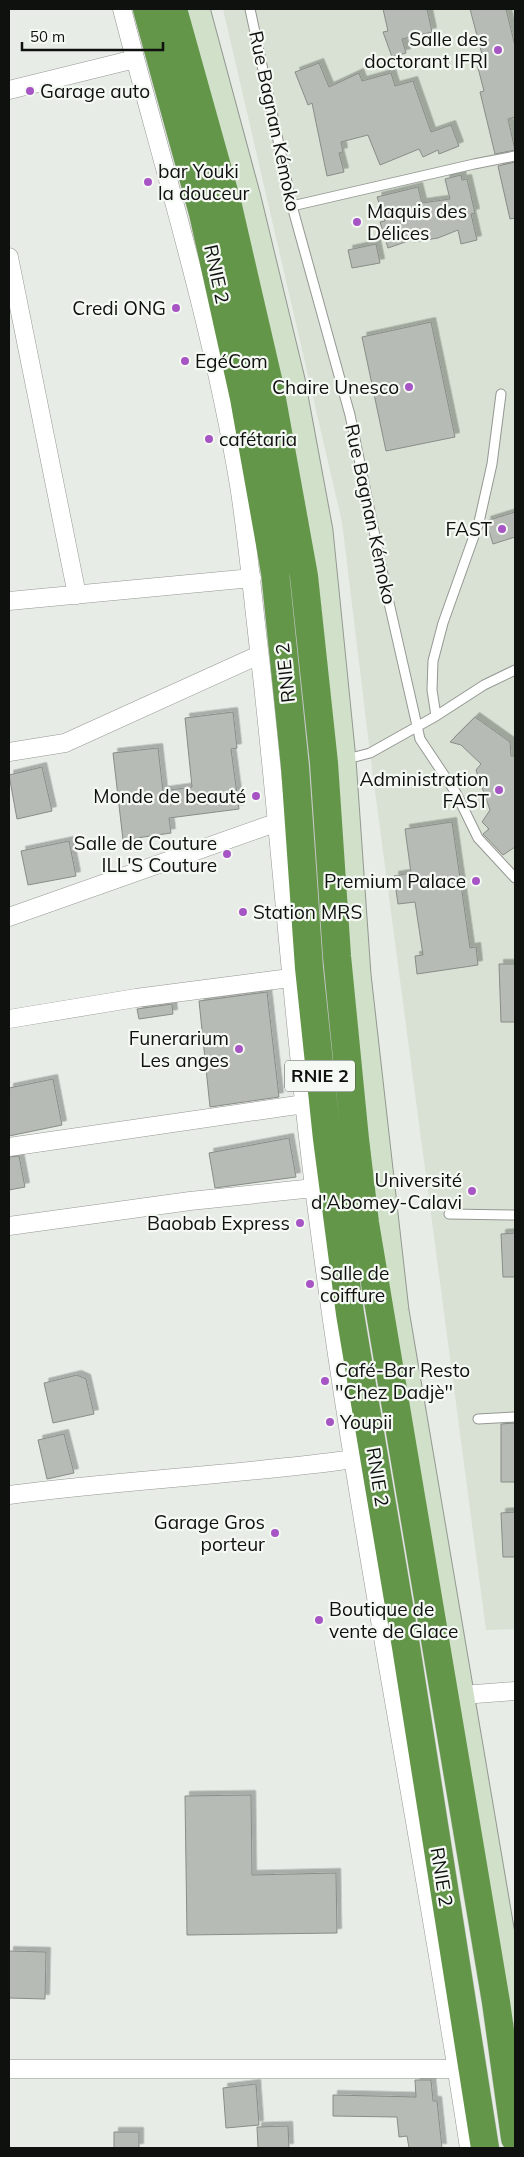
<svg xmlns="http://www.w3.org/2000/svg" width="524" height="2157" viewBox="0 0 524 2157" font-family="Mulish,sans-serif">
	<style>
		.built { fill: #d8e1d4 }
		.building { fill: #b7bbb5; stroke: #898d87; filter: url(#shadow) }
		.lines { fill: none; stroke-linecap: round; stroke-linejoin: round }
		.lane-casing { stroke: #949892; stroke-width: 11 }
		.street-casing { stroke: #949892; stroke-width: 19 }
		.secondary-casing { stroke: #949892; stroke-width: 27 }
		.highway-casing { stroke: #c5c6c5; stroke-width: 29 }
		.lane { stroke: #fff; stroke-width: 9 }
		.street { stroke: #fff; stroke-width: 18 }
		.secondary { stroke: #d0e0c9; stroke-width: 25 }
		.highway { stroke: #64964a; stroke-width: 28 }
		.poi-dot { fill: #a755c5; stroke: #f5f9f3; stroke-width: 2 }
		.labels { text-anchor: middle; stroke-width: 4.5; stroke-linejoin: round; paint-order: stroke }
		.shield { fill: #f5f9f3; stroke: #545753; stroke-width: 1 }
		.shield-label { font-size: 18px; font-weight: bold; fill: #0f110f }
		.poi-label { font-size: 19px; fill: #0f110f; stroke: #f5f9f3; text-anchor: end }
		.street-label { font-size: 19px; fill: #0f110f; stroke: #f5f9f3 }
	</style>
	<defs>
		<filter id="shadow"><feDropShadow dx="4.5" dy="-4.5" stdDeviation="0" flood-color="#0004"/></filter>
	</defs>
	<rect width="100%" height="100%" fill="#e7ece6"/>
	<!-- built -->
	<path class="built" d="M 223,9 L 515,9 L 515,1629 L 486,1630 L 370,753 L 342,522 Z"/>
	<!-- building -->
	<path class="building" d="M 383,9 L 427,9 L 432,32 L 402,39 L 406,53 L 392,57 L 383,32 L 388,31 Z
		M 470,9 L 506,9 L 515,46 L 515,117 L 508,119 L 515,150 L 495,154 L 480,92 L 484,91 L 477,64 L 484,62 Z
		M 319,63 L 329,87 L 359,73 L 362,81 L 391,73 L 395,86 L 413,81 L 431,132 L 451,125 L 459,146 L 439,154 L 438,150 L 423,157 L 419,149 L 380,165 L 368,135 L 341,142 L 343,152 L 339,153 L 344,172 L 327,176 L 312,103 L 308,105 L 295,72 Z
		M 515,162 L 515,218 L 510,219 L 498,166 Z
		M 461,175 L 462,180 L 467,179 L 475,213 L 471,214 L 477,240 L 461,244 L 458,230 L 438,238 L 414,242 L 414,239 L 388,248 L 380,222 L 385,221 L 377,197 L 418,187 L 422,203 L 450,199 L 445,179 Z
		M 376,244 L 380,263 L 352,268 L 348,250 Z
		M 431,322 L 455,437 L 386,451 L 362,337 Z
		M 515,512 L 515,537 L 493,544 L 486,521 Z
		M 233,712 L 237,748 L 231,749 L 239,809 L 169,818 L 171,833 L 123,840 L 113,753 L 158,748 L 163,791 L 192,787 L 185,718 Z
		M 475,717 L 510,742 L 511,756 L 515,756 L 515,847 L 503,855 L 483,834 L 489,829 L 482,822 L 490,810 L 476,770 L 481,764 L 461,745 L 450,742 Z
		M 42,767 L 52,811 L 17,819 L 9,775 Z
		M 452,822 L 470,948 L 476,947 L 478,965 L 417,974 L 415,956 L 423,955 L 415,902 L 398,904 L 394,876 L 411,873 L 405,829 Z
		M 69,841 L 76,876 L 28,885 L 21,851 Z
		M 499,964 L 515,964 L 515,1022 L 501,1022 Z
		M 267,992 L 279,1097 L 210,1107 L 199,1001 Z
		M 172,1004 L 173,1014 L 139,1019 L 137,1009 Z
		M 53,1079 L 62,1125 L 9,1136 L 9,1088 Z
		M 289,1138 L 296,1177 L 215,1188 L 209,1153 Z
		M 19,1156 L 25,1187 L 9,1190 L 9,1157 Z
		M 515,1233 L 515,1277 L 503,1277 L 501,1234 Z
		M 77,1375 L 86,1379 L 94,1414 L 53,1423 L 44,1383 Z
		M 515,1423 L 515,1482 L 501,1482 L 501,1424 Z
		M 64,1434 L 74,1473 L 47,1479 L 38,1440 Z
		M 515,1512 L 515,1557 L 503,1557 L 501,1513 Z
		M 251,1795 L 252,1875 L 336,1873 L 337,1933 L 187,1935 L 185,1796 Z
		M 9,1951 L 46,1952 L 45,1999 L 9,1998 Z
		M 415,2080 L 431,2080 L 433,2101 L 437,2101 L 442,2148 L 409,2148 L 407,2136 L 399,2137 L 397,2117 L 333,2116 L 333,2095 L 416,2097 Z
		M 256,2084 L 259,2125 L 226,2128 L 223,2088 Z
		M 288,2126 L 289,2148 L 258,2148 L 257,2127 Z
		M 114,2132 L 139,2132 L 139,2148 L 114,2148 Z"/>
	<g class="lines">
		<!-- lane casing -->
		<g class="lane-casing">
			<path id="lane" d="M 250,9 L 292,206 L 350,415 L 387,594 L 420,739 L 456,793 L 478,838 L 515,878
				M 292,206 L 474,164 L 515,156
				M 436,716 L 432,690 L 433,661 L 443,623 L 479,522 L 492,464 L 501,394
				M 343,760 L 370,753 L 436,716 L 484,685 L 515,670
				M 449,1214 L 515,1215
				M 478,1419 L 515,1417"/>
		</g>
		<!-- street casing -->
		<g class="street-casing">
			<path id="street" d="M 122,9 C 163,167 212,323 239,485 C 248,543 253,601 260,658 C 282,850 294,1042 320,1233 C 360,1540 423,1843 469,2148
				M 9,90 L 135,59
				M 9,257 L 77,595
				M 9,601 L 252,578
				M 9,752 L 65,743 L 259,655
				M 9,917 L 278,822
				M 9,1019 L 136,998 L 290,978
				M 9,1147 L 304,1104
				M 9,1226 L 190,1201 L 314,1188
				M 9,1495 C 123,1480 239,1475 354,1459
				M 462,1695 L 515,1691
				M 9,2069 L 457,2069"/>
		</g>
		<!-- secondary casing -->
		<g class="secondary-casing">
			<path id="secondary" d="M 197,9 L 248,198 L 292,380 L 320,531 L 343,760 L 358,975 L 396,1311 L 515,2011"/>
		</g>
		<!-- highway casing -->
		<g class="highway-casing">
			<path id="highway" d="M 147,9 L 203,213 L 244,398 L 275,572 L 295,767 L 309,968 L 327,1139 L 350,1314 L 406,1647 L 485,2148
				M 173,9 L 228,206 L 270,388 L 304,576 L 324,763 L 337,956 L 355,1139 L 365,1223 L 496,2002 L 515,2138"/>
		</g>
		<!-- lane -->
		<use href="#lane" class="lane"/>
		<!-- street -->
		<use href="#street" class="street"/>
		<!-- secondary -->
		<use href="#secondary" class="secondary"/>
		<!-- highway -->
		<use href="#highway" class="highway"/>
	</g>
	<!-- markers -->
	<g class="poi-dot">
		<circle cx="498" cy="50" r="5"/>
		<circle cx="30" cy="91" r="5"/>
		<circle cx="148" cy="182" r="5"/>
		<circle cx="357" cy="222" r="5"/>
		<circle cx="176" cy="308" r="5"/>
		<circle cx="185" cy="361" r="5"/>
		<circle cx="409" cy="387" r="5"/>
		<circle cx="209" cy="439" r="5"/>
		<circle cx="502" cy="529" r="5"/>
		<circle cx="499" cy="790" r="5"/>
		<circle cx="256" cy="796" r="5"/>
		<circle cx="227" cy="854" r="5"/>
		<circle cx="476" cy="881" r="5"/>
		<circle cx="243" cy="912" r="5"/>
		<circle cx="239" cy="1049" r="5"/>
		<circle cx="472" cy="1191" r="5"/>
		<circle cx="300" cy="1223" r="5"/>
		<circle cx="310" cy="1284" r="5"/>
		<circle cx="325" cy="1381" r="5"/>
		<circle cx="330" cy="1422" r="5"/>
		<circle cx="275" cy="1533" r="5"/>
		<circle cx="319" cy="1620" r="5"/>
	</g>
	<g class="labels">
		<!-- shield labels -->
		<rect class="shield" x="285" y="1060.5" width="70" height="31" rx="4"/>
		<g class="shield-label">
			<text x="320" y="1082">RNIE 2</text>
		</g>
		<!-- poi labels -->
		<g class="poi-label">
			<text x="488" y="46">Salle des<tspan x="488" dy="22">doctorant IFRI</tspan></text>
			<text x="40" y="98" text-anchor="start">Garage auto</text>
			<text x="158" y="178" text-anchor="start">bar Youki<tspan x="158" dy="22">la douceur</tspan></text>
			<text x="367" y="218" text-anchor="start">Maquis des<tspan x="367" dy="22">Délices</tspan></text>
			<text x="166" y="315">Credi ONG</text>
			<text x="195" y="368" text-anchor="start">EgéCom</text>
			<text x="399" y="394">Chaire Unesco</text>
			<text x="219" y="446" text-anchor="start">cafétaria</text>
			<text x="492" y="536">FAST</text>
			<text x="489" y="786">Administration<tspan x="489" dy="22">FAST</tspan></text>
			<text x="246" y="803">Monde de beauté</text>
			<text x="217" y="850">Salle de Couture<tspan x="217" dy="22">ILL'S Couture</tspan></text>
			<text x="466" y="888">Premium Palace</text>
			<text x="253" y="919" text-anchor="start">Station MRS</text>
			<text x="229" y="1045">Funerarium<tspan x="229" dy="22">Les anges</tspan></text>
			<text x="462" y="1187">Université<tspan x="462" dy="22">d'Abomey-Calavi</tspan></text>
			<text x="290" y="1230">Baobab Express</text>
			<text x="320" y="1280" text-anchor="start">Salle de<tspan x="320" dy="22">coiffure</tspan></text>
			<text x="335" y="1377" text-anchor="start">Café-Bar Resto<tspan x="335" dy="22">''Chez Dadjè''</tspan></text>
			<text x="340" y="1429" text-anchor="start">Youpii</text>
			<text x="265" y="1529">Garage Gros<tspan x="265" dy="22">porteur</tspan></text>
			<text x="329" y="1616" text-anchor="start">Boutique de<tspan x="329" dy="22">vente de Glace</tspan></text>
		</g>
		<!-- street labels -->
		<g class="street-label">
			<text transform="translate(275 121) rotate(78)" y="7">Rue Bagnan Kémoko</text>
			<text transform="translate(217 274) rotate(78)" y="7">RNIE 2</text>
			<text transform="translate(371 514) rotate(78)" y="7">Rue Bagnan Kémoko</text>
			<text transform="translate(285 673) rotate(-96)" y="7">RNIE 2</text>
			<text transform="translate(378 1477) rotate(81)" y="7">RNIE 2</text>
			<text transform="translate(442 1877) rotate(81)" y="7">RNIE 2</text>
		</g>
	</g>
	<!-- border -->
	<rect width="524" height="2157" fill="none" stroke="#0f110f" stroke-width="20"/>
	<!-- scale -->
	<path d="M22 42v8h141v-8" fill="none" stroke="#0f110f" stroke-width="2.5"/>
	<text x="30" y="42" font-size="15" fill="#0f110f" stroke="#f5f9f3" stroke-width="4" paint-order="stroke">50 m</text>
</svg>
